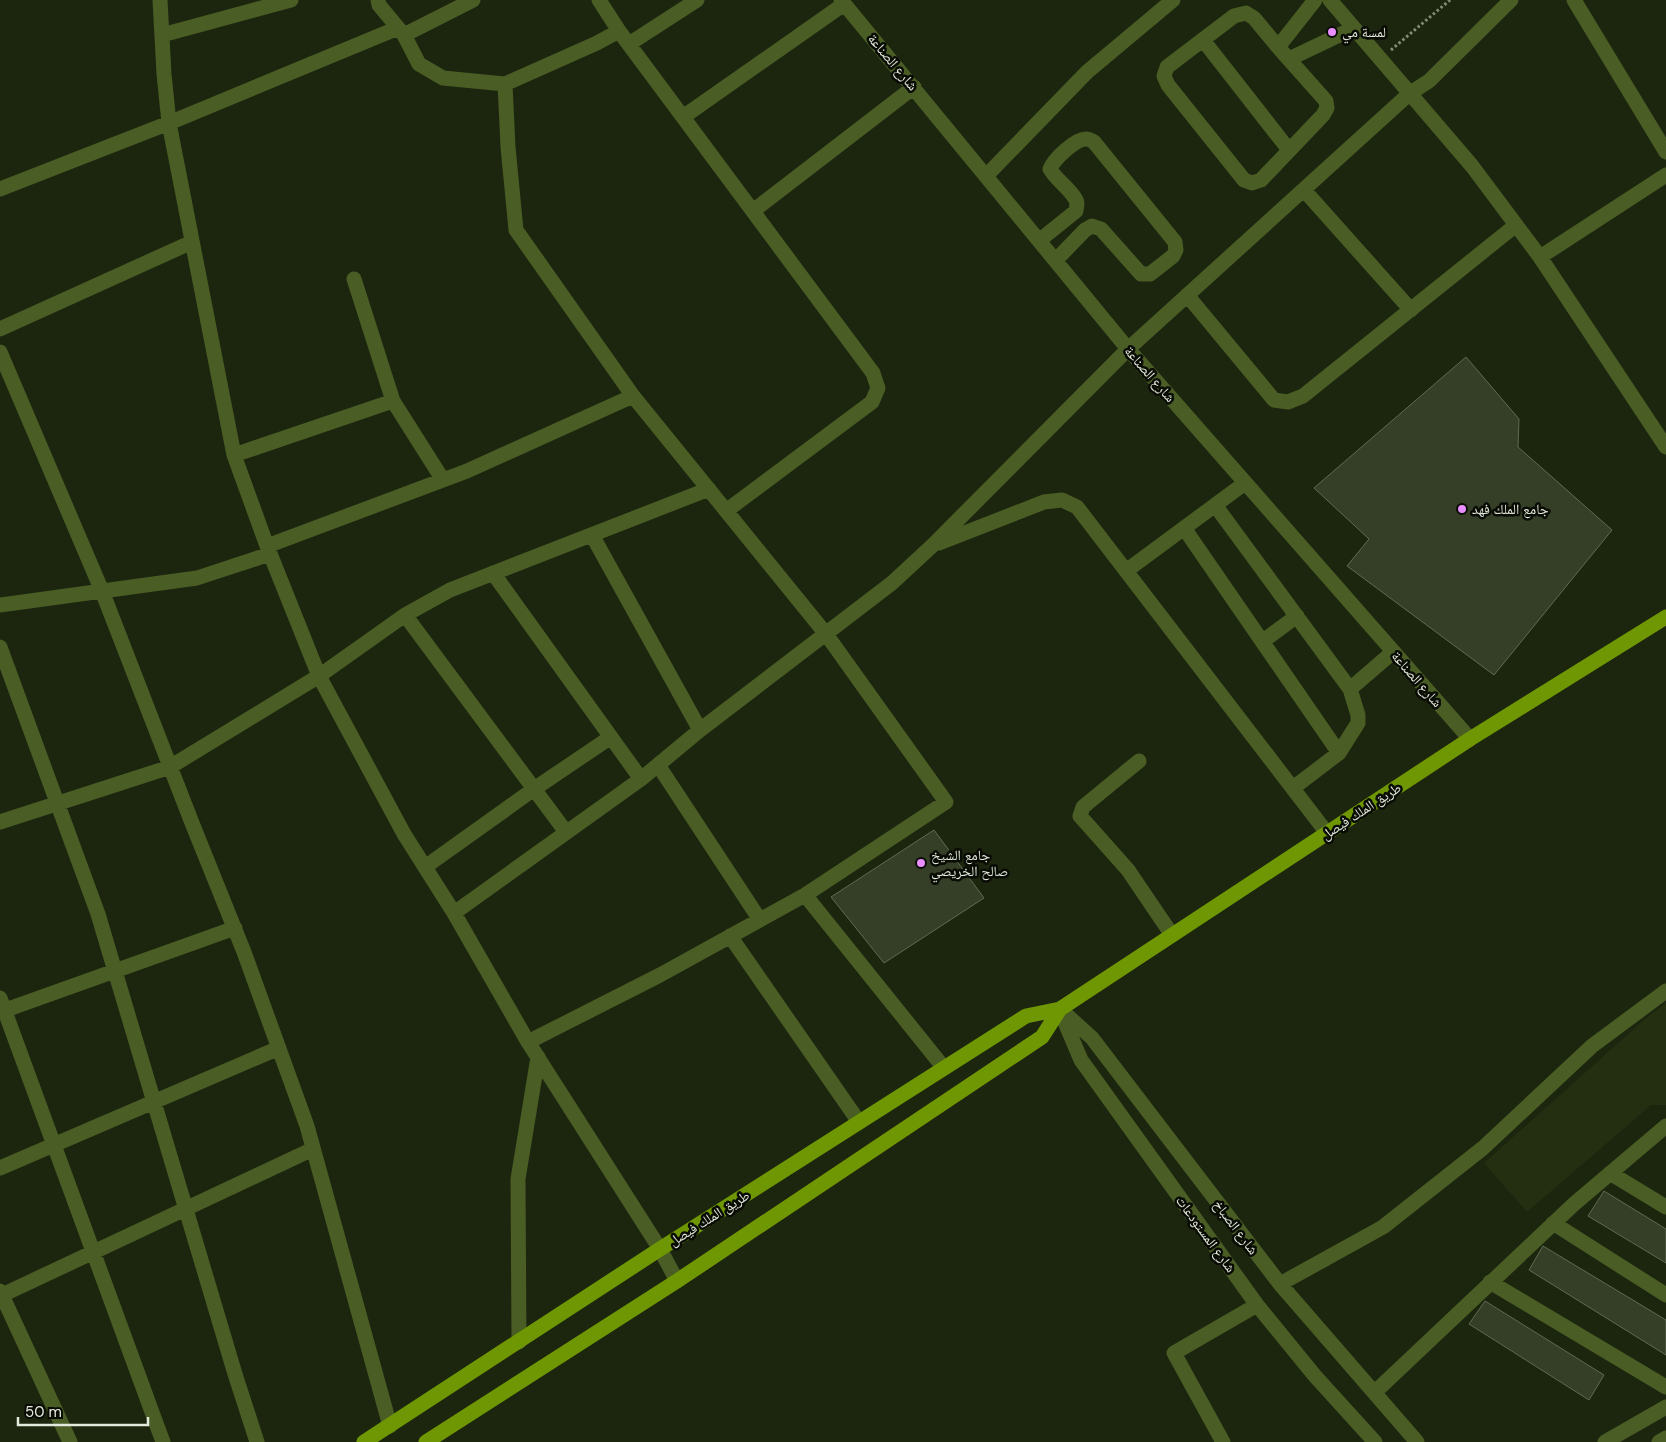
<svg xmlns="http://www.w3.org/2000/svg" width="1666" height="1442" viewBox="0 0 1666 1442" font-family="'DM Sans','Noto Naskh Arabic',sans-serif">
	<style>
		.built { fill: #242f12 }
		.building { fill: #353e27; stroke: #606b52 }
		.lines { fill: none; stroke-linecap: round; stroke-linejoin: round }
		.path { stroke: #848c79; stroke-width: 3; stroke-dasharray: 2.5 2.5; stroke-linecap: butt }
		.minor { stroke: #495d25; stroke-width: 15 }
		.major { stroke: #6f9703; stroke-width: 15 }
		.poi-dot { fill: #e98efe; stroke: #090c04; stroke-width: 2 }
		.labels { text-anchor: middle; stroke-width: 5; stroke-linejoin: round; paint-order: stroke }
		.poi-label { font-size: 14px; fill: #e3e9db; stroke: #090c04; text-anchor: start }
		.street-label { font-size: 14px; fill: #e3e9db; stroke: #090c04 }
	</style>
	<rect width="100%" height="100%" fill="#1c250e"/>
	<!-- built -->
	<path class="built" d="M 1666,1003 L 1666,1105 L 1651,1105 L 1527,1212 L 1484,1163 L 1645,1019 Z"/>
	<!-- building -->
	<path class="building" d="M 1466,357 L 1519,419 L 1518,447 L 1612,530 L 1494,675 L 1347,566 L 1369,539 L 1314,488 Z
		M 934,830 L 984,898 L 884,963 L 831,897 Z
		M 1604,1191 L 1666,1229 L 1666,1263 L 1588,1216 Z
		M 1543,1246 L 1666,1320 L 1666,1355 L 1529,1270 Z
		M 1485,1301 L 1604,1375 L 1589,1400 L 1469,1324 Z"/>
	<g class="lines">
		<!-- path -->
		<path class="path" d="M 1391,50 L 1450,0"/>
		<!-- minor -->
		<path class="minor" d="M 160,0 L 164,74 L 169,123 L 234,455 L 267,546 L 319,676 L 404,834 L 454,913 L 528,1042 L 660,1249 L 677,1281
			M 378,0 L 379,5 L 404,35 L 419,64 L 443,78 L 505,84 L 597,43 L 619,31 L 599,0
			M 841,0 L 1128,349 L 1470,739
			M 1330,0 L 1472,166 L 1540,257 L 1666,447
			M 1574,0 L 1666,152
			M 1246,13 L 1254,18 L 1278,47 L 1326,101 L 1327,108 L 1323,115 L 1261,180 L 1252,183 L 1244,180 L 1168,85 L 1164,76 L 1167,67 L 1234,16 Z
			M 619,31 L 873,373 L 878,388 L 872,402 L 726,511
			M 162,35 L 291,0
			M 404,35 L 473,0
			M 1203,40 L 1289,150
			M 629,44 L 697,0
			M 1278,47 L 1315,0
			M 1289,59 L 1354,28
			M 505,84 L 508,147 L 516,230 L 633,396 L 826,634 L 946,802 L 805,895 L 660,975 L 528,1042
			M 683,117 L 844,4
			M 987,175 L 1087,72 L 1173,0
			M 0,189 L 169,123 L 398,28
			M 1304,190 L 1411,310
			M 753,211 L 914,87
			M 1040,240 L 1076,211 C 1076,211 1077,204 1077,203 C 1075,193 1055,179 1050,169 C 1054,159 1076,138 1087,139 C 1089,139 1092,141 1094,142 L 1175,242 L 1176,250 L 1173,256 L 1150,274 L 1141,274 L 1101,229 L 1092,226 L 1085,230 L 1056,260
			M 1540,257 L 1666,175
			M 354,279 L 393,401 L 443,480
			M 1187,295 L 1274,400 L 1288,402 L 1303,396 L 1516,225
			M 0,329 L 192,242
			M 0,352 L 102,591 L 192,823 L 244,952 L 307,1126 L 390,1426
			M 234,455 L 393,401
			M 1215,505 L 1350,689
			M 1184,528 L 1339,753
			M 592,535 L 700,730
			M 939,543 L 1044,502 L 1062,500 L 1077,507 L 1327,833
			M 267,546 L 467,471 L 633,396
			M 1126,571 L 1245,483
			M 493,573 L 641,779
			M 0,605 L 197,578 L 270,554
			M 405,615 L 566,832
			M 1263,641 L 1297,616
			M 0,647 L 98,914 L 235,1374 L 257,1442
			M 1139,761 L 1083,807 L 1080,816 L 1128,870 L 1172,935
			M 658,765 L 760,920
			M 1293,788 L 1339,753 L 1358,723 L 1358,715 L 1350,689 L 1393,652
			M 0,822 L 170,767 L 319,676 L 405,615 L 450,590 L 709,489
			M 425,867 L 534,789 L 611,737
			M 805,895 L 944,1068
			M 454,913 L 641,779 L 700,730 L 892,583 L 933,545 L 1128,349 L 1409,94 L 1429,81 L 1511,0
			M 730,936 L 859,1122
			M 0,998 L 163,1442
			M 1060,1009 L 1092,1038 L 1280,1284 L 1417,1442
			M 0,1012 L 235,928
			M 1061,1013 L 1081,1060 L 1257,1305 L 1315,1376 L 1375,1442
			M 0,1168 L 279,1048
			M 1610,1173 L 1666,1207
			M 1553,1223 L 1666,1295
			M 1490,1282 L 1666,1387
			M 1280,1284 L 1383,1227 L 1483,1148 L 1592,1046 L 1666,991
			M 0,1291 L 70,1442
			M 0,1296 L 313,1149
			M 519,1342 L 518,1179 L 538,1057
			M 1375,1392 L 1574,1204 L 1666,1126
			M 1223,1442 L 1174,1353 L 1257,1305
			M 1605,1442 L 1666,1407
			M 1659,1442 L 1666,1438"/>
		<!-- major -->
		<path class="major" d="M 364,1442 L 660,1249 L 1026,1016 L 1060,1009
			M 426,1442 L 677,1281 L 1042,1037 L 1060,1009 L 1470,739 L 1666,617"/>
	</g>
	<!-- markers -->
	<g class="poi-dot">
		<circle cx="1332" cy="32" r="5"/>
		<circle cx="1462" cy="509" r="5"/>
		<circle cx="921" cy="863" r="5"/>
	</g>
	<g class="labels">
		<!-- poi labels -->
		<g class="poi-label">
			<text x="1342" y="37">لمسة مي</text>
			<text x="1472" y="514">جامع الملك فهد</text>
			<text x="931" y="860">جامع الشيخ<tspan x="931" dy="16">صالح الخريصي</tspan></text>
		</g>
		<!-- street labels -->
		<g class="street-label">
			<text transform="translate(893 62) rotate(50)" y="5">شارع الصناعة</text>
			<text transform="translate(1150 374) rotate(49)" y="5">شارع الصناعة</text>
			<text transform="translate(1417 679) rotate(49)" y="5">شارع الصناعة</text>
			<text transform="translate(1361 811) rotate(-33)" y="5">طريق الملك فيصل</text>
			<text transform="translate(709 1218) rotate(-32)" y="5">طريق الملك فيصل</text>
			<text transform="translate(1236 1227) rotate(53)" y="5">شارع الصباخ</text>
			<text transform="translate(1206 1234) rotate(54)" y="5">شارع المستودعات</text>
		</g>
	</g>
	<!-- scale -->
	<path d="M18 1417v8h130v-8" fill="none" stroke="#e3e9db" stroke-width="2.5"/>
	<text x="25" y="1417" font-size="15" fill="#e3e9db" stroke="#090c04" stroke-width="4" paint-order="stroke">50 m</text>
</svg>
